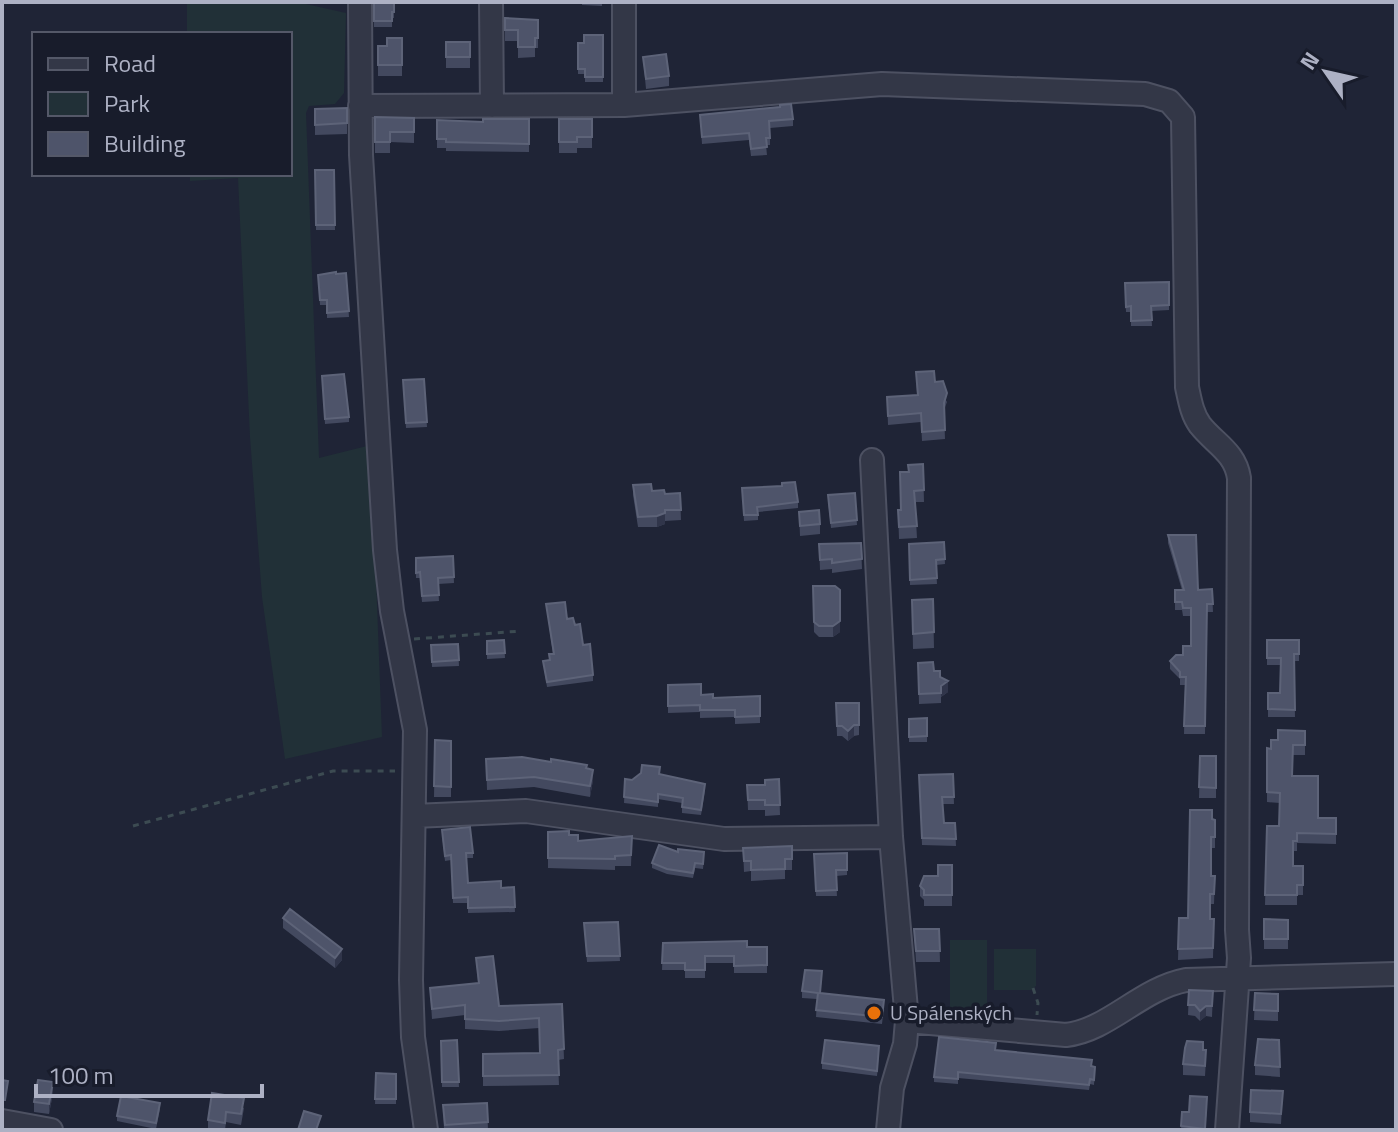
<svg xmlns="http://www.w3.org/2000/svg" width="1398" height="1132" viewBox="0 0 1398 1132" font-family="'Titillium Web',sans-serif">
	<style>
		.green { fill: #213037 }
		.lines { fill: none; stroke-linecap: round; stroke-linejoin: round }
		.minor-casing { stroke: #4d5162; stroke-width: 26 }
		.path { stroke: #3c4b52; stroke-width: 3; stroke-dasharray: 6 6; stroke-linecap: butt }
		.minor { stroke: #333747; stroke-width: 22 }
		.wall { fill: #43495f }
		.shaded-wall { fill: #30354a }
		.building { fill: #4e546a; stroke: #5d6378; stroke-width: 2 }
		.food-dot { fill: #e8710a; stroke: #181c2b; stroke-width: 3 }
		.labels { text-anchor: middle; stroke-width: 7; stroke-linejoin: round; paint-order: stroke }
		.poi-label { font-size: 20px; fill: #adb1c4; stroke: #181c2b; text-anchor: start }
	</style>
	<rect width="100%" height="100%" fill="#1f2436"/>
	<!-- green -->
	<path class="green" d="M 187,2 L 297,2 L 346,13 L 344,93 L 335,104 L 309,106 L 306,113 L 319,458 L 371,445 L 382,737 L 285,759 L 262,597 L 250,437 L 238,178 L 190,181 L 190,174 L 290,174 L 290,34 L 187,34 Z
		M 950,940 L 987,940 L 987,1008 L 950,1008 Z
		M 994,949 L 1036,949 L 1036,986 L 1031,990 L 994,990 Z"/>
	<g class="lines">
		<!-- minor casing -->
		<g class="minor-casing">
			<path id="minor" d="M 360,2 L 361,155 L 385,550 L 392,611 L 415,730 L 411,980 L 413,1037 L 426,1130
				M 491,2 L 492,106
				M 624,105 L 882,84 L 1145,94 L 1169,101 L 1183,117 L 1187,387 C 1190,401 1192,414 1200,425 C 1215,444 1235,452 1239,478 L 1237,930 L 1239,958 L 1227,1130
				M 360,106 L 624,105 L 624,2
				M 872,460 L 891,837 L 907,1021 L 1066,1035 C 1109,1030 1140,989 1186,980 L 1396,974
				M 414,816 L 526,811 L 724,839 L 891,837
				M 2,1121 L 51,1130
				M 888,1130 L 892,1088 L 905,1044 L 907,1021"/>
		</g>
		<!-- path -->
		<path class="path" d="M 414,639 L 521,631
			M 133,826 L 333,771 L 395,771
			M 1033,988 L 1038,1003 L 1037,1015"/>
		<!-- minor -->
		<use href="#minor" class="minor"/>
	</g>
	<!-- wall -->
	<path class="wall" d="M 374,2 L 394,2 L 394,18 L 392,18 L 392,27 L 374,27 Z
		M 436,2 L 457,2 L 457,3 L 436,3 Z
		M 582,2 L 602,2 L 602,6 L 582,5 Z
		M 505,18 L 538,20 L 538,48 L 535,48 L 535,57 L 518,58 L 518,41 L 505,41 Z
		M 603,35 L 603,82 L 585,82 L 585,74 L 578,74 L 578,43 L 584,43 Z
		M 402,38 L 402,76 L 378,76 L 378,46 L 387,46 Z
		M 446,42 L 470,42 L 470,68 L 446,68 Z
		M 643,57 L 669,76 L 669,86 L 646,89 Z
		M 347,108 L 347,134 L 315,135 L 315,109 Z
		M 700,115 L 793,119 L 793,126 L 770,128 L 770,145 L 766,145 L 767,155 L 751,156 L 749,140 L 702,144 Z
		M 375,117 L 414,118 L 414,143 L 390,142 L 390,153 L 375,153 Z
		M 529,119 L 529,152 L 446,151 L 446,148 L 437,148 L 437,120 L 483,122 Z
		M 559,119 L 592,119 L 592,148 L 577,148 L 577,153 L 559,153 Z
		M 315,170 L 334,170 L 335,230 L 316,230 Z
		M 346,273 L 349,317 L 327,318 L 327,305 L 320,305 L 318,275 Z
		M 1125,283 L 1169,305 L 1169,310 L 1151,311 L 1152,326 L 1131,326 L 1131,312 L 1126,312 Z
		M 916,372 L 935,382 L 947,402 L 944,410 L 945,439 L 922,441 L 921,422 L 888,425 L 887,397 L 917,395 Z
		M 322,376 L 349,417 L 349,422 L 325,424 Z
		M 424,379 L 427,427 L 406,428 L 403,380 Z
		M 923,464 L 924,502 L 915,502 L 917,538 L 899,539 L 898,510 L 901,510 L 908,472 Z
		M 633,485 L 665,494 L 680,493 L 681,520 L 665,521 L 665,524 L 657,527 L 638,527 L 633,495 Z
		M 742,488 L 798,502 L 798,508 L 758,512 L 758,520 L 744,521 Z
		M 855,493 L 857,525 L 831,528 L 828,501 Z
		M 799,512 L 820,524 L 820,534 L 800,536 Z
		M 1168,535 L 1198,590 L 1212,589 L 1213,612 L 1207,612 L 1205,734 L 1184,734 L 1185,685 L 1180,685 L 1180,679 L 1170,669 L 1170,661 L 1183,655 L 1191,646 L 1191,616 L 1183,616 L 1182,610 L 1175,610 L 1175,590 L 1182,590 L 1168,543 Z
		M 944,542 L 945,564 L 936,565 L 937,584 L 910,585 L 909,544 Z
		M 861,543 L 862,569 L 832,573 L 832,569 L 820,570 L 819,544 Z
		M 453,556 L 454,583 L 438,584 L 439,601 L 422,602 L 420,578 L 416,578 L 416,558 Z
		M 813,586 L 840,632 L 833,637 L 819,637 L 814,632 Z
		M 933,599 L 934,648 L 913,649 L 912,600 Z
		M 546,604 L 575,625 L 583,645 L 593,675 L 593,681 L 547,687 L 543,661 L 549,660 L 553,654 Z
		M 504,640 L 505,658 L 487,659 L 487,641 Z
		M 1267,640 L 1299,640 L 1299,661 L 1294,661 L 1295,717 L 1268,717 L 1268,693 L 1280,693 L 1280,665 L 1267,665 Z
		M 458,644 L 459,666 L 432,667 L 431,645 Z
		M 918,663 L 934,671 L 940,677 L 948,692 L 941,697 L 941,703 L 919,704 Z
		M 668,685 L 713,698 L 760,696 L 760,723 L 735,724 L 735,717 L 700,718 L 700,712 L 668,713 Z
		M 836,703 L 859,703 L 859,735 L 854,736 L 848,741 L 842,736 L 837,736 Z
		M 927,718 L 927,742 L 909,742 L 909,719 Z
		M 1305,731 L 1305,755 L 1293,755 L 1292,776 L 1318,818 L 1336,818 L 1336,844 L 1297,843 L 1297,851 L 1293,851 L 1293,866 L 1303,876 L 1303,895 L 1297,895 L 1297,905 L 1265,905 L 1267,826 L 1279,826 L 1280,803 L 1267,802 L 1267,748 L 1271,749 L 1278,740 Z
		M 435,740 L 451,741 L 451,797 L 434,797 Z
		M 1200,756 L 1216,756 L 1216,798 L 1199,798 Z
		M 486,759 L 587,769 L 593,780 L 590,797 L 534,787 L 487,790 Z
		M 660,774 L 705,790 L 701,815 L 682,813 L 682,803 L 658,799 L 658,807 L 624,803 L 625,779 L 632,780 Z
		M 953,774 L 954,804 L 943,804 L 944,823 L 955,823 L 956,846 L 922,845 L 919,775 Z
		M 779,779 L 780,815 L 765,816 L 765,810 L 748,810 L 747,785 L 765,785 Z
		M 1212,819 L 1215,820 L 1215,848 L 1211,848 L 1211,876 L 1215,876 L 1214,904 L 1210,904 L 1210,919 L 1214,919 L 1213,958 L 1178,960 L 1179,918 L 1188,918 Z
		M 548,832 L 569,835 L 578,841 L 632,836 L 631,866 L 615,866 L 615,870 L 548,868 Z
		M 442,835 L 473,853 L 473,858 L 466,858 L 468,883 L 501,888 L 514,887 L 515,912 L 468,913 L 468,903 L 453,903 L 451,860 L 445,861 Z
		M 792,846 L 792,870 L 785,870 L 785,879 L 751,881 L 751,871 L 744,872 L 743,848 Z
		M 678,852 L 704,857 L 703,869 L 695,868 L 693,878 L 667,874 L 652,868 L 652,863 Z
		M 814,854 L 847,870 L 847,875 L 836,876 L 837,896 L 816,896 Z
		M 952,865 L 952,906 L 924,906 L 924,900 L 920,896 L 920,886 L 938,876 Z
		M 283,918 L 342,960 L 335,968 L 283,928 Z
		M 1264,919 L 1288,920 L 1288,949 L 1264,949 Z
		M 618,922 L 620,961 L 587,962 L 584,923 Z
		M 914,929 L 939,929 L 940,962 L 916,962 Z
		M 663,943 L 767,947 L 767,973 L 734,973 L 734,963 L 705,963 L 705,978 L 685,978 L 685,970 L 662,970 Z
		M 476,958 L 499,1006 L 562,1004 L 564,1059 L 558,1060 L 559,1085 L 483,1086 L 483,1054 L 540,1053 L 539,1028 L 499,1031 L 465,1029 L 465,1015 L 432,1019 L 430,988 L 478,983 Z
		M 822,978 L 820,993 L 884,1006 L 882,1024 L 816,1017 L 817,999 L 802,998 L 802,991 Z
		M 1189,990 L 1213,991 L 1212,1017 L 1206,1016 L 1200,1021 L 1195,1016 L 1188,1015 Z
		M 1255,993 L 1278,994 L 1278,1021 L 1254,1020 Z
		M 457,1040 L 459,1087 L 442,1087 L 441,1041 Z
		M 1279,1040 L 1280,1077 L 1255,1075 L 1255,1065 Z
		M 996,1050 L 1095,1067 L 1094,1085 L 1090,1084 L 1089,1090 L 958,1078 L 958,1084 L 934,1082 L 934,1077 Z
		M 1203,1050 L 1206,1060 L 1205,1076 L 1183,1075 L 1183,1064 Z
		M 879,1052 L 877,1076 L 822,1069 L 822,1063 Z
		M 376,1073 L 396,1074 L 396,1104 L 375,1104 Z
		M 1283,1091 L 1281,1124 L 1250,1122 L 1250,1112 Z
		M 53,1093 L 49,1114 L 34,1112 L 34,1102 Z
		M 212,1093 L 244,1108 L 241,1125 L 226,1122 L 225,1130 L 208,1130 L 208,1120 Z
		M 487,1103 L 488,1130 L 444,1130 L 443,1105 Z
		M 1207,1108 L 1205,1130 L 1181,1130 L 1182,1112 L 1189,1112 Z
		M 160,1109 L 156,1129 L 117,1121 L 117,1116 Z"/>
	<!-- shaded-wall -->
	<path class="shaded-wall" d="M 665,513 L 665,524 L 657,527 L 657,516 Z
		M 840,621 L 840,632 L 833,637 L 833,626 Z
		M 948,681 L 948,692 L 941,697 L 941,686 Z
		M 854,725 L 854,736 L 848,741 L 848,731 Z
		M 593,770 L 593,780 L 590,797 L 590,786 Z
		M 342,949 L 342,960 L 335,968 L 335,958 Z
		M 1206,1006 L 1206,1016 L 1200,1021 L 1200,1011 Z
		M 53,1082 L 53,1093 L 49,1114 L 49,1104 Z"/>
	<!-- building -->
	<path class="building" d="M 374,2 L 394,2 L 394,12 L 392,12 L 392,21 L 374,21 Z
		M 505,18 L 538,20 L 538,38 L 535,38 L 535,47 L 518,47 L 518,30 L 505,30 Z
		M 584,35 L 603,35 L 603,77 L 585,77 L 585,69 L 578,69 L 578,43 L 584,43 Z
		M 387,38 L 402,38 L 402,65 L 378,65 L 378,46 L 387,46 Z
		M 446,42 L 470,42 L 470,57 L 446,57 Z
		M 666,54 L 669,76 L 646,79 L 643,57 Z
		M 791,104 L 793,119 L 769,121 L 770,138 L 766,138 L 767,147 L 751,149 L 749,133 L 702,137 L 700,115 L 780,107 L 780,105 Z
		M 347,108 L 347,123 L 315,125 L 315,109 Z
		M 375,117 L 414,118 L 414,132 L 390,132 L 390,142 L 375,142 Z
		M 483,119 L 529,119 L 529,144 L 446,142 L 446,139 L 437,139 L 437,120 L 483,122 Z
		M 559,119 L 592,119 L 592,137 L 577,137 L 577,142 L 559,142 Z
		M 315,170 L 334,170 L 335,225 L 316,225 Z
		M 336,272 L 336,274 L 346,273 L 349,311 L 327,313 L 327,300 L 320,300 L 318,275 Z
		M 1169,282 L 1169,305 L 1151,306 L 1152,320 L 1131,321 L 1131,306 L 1126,307 L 1125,283 Z
		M 934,371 L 935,382 L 943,381 L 947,393 L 944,403 L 945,430 L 922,432 L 921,413 L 888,416 L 887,397 L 918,395 L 916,372 Z
		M 344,374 L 349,417 L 325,419 L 322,376 Z
		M 424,379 L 427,422 L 406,423 L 403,380 Z
		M 923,464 L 924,490 L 914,491 L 917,526 L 899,527 L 898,510 L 901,510 L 900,472 L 909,472 L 908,465 Z
		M 795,482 L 798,502 L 757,507 L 758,515 L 744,515 L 742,488 L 782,486 L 782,483 Z
		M 651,484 L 652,491 L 664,490 L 665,494 L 680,493 L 681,510 L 665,510 L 665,513 L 657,516 L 638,517 L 633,485 Z
		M 855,493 L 857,520 L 831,523 L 828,495 Z
		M 819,510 L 820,524 L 800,526 L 799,512 Z
		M 1168,535 L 1196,535 L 1198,590 L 1212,589 L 1213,604 L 1207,604 L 1205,726 L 1184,726 L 1186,677 L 1180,677 L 1180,672 L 1170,661 L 1176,655 L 1183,655 L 1183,646 L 1191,646 L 1191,608 L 1183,608 L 1182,602 L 1175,602 L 1175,590 L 1184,590 Z
		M 944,542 L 945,559 L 936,560 L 937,578 L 910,580 L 909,544 Z
		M 861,543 L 862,559 L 832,563 L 832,559 L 820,560 L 819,544 Z
		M 453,556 L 454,577 L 438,578 L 439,595 L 422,596 L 420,572 L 416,573 L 416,558 Z
		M 813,586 L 835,586 L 840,590 L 840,621 L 833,626 L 819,626 L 814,622 Z
		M 933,599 L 934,632 L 913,634 L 912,600 Z
		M 565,602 L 567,619 L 573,618 L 575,625 L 580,624 L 583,645 L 590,644 L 593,675 L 547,682 L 543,661 L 550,660 L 549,654 L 554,654 L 546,604 Z
		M 504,640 L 505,653 L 487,654 L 487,641 Z
		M 1267,640 L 1299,640 L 1299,654 L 1294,654 L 1295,710 L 1268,709 L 1268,693 L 1280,693 L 1281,658 L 1267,658 Z
		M 458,644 L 459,660 L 432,662 L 431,645 Z
		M 933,662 L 934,671 L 940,671 L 940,677 L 948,681 L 941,686 L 941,693 L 919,694 L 918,663 Z
		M 701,684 L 701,695 L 713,694 L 713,698 L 760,696 L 760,716 L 735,717 L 735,710 L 700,710 L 700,705 L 668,706 L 668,685 Z
		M 836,703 L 859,703 L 859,725 L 854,725 L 848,731 L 842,726 L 837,726 Z
		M 927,718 L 927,736 L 909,737 L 909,719 Z
		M 1278,730 L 1305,731 L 1305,745 L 1293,745 L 1292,776 L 1318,776 L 1318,818 L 1336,818 L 1336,834 L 1297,833 L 1297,841 L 1293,841 L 1293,866 L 1303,866 L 1303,885 L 1297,885 L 1297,895 L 1265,895 L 1267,826 L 1279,826 L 1280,793 L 1267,792 L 1267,748 L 1271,749 L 1271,740 L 1278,740 Z
		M 435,740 L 451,741 L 451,787 L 434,786 Z
		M 1200,756 L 1216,756 L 1216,788 L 1199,787 Z
		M 522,757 L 551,762 L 551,759 L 587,765 L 586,768 L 593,770 L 590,786 L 534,777 L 487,780 L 486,759 Z
		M 642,765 L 660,767 L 659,774 L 705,784 L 701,810 L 682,807 L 683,798 L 658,794 L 658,802 L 624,797 L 625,779 L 632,780 L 641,773 Z
		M 953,774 L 954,797 L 942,797 L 944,823 L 955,823 L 956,839 L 922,838 L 919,775 Z
		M 779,779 L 780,805 L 765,805 L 765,800 L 748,800 L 747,785 L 765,785 L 765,780 Z
		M 1190,810 L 1212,810 L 1212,819 L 1215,820 L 1215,837 L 1211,837 L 1211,876 L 1215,876 L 1214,894 L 1210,894 L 1210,919 L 1214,919 L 1213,948 L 1178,949 L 1179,918 L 1188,918 Z
		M 470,827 L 473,853 L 466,853 L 468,883 L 501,881 L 501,888 L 514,887 L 515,907 L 468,908 L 468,897 L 453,898 L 451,855 L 445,856 L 442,830 Z
		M 569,831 L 569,835 L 578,835 L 578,841 L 632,836 L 631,855 L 615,856 L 615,859 L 548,858 L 548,832 Z
		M 659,845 L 678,852 L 678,849 L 704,852 L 703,864 L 695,863 L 693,873 L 667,869 L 652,863 Z
		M 792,846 L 792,859 L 785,859 L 785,869 L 751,870 L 751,861 L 744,861 L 743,848 Z
		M 847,853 L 847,870 L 836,870 L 837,890 L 816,891 L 814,854 Z
		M 938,865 L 952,865 L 952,895 L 924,895 L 924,890 L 920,886 L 924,876 L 938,876 Z
		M 290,909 L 342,949 L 335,958 L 283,918 Z
		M 1264,919 L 1288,920 L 1288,939 L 1264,939 Z
		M 618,922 L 620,956 L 587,956 L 584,923 Z
		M 914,929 L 939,929 L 940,951 L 916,951 Z
		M 747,941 L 747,947 L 767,947 L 767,965 L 734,966 L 734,956 L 705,956 L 705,970 L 685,970 L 685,963 L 662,963 L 663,943 Z
		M 493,956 L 499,1006 L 562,1004 L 564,1049 L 558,1050 L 559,1075 L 483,1076 L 483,1054 L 540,1053 L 539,1018 L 499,1021 L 465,1019 L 465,1005 L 432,1009 L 430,988 L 479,983 L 476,958 Z
		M 805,970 L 822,971 L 820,993 L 884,1000 L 882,1017 L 816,1010 L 818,993 L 802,991 Z
		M 1189,990 L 1213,991 L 1212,1006 L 1206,1006 L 1200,1011 L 1195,1005 L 1188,1005 Z
		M 1255,993 L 1278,994 L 1278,1011 L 1254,1010 Z
		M 939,1037 L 996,1043 L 995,1050 L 1092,1060 L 1091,1066 L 1095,1067 L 1094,1080 L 1090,1079 L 1089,1085 L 958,1072 L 958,1079 L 934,1077 Z
		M 1258,1039 L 1279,1040 L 1280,1067 L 1255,1065 Z
		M 457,1040 L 459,1082 L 442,1082 L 441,1041 Z
		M 825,1040 L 879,1046 L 877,1071 L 822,1063 Z
		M 1187,1041 L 1203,1042 L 1203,1050 L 1206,1050 L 1205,1066 L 1183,1064 L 1185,1048 Z
		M 376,1073 L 396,1074 L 396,1099 L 375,1099 Z
		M 2,1080 L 8,1081 L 5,1100 L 2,1100 Z
		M 38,1080 L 53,1082 L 49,1104 L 34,1102 Z
		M 1251,1090 L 1283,1091 L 1281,1114 L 1250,1112 Z
		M 212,1093 L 244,1098 L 241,1114 L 226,1112 L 225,1123 L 208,1120 Z
		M 121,1096 L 160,1103 L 156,1123 L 117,1116 Z
		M 1190,1096 L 1207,1097 L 1205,1129 L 1181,1126 L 1182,1112 L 1189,1112 Z
		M 487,1103 L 488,1122 L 445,1125 L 443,1105 Z
		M 304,1111 L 321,1116 L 316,1130 L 298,1130 Z"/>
	<!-- markers -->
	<circle class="food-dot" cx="874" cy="1013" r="8"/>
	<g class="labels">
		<!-- poi labels -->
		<g class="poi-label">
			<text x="890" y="1020">U Spálenských</text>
		</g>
	</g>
	<!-- border -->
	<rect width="1398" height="1132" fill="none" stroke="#adb1c4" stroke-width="8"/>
	<!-- legend -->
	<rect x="32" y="32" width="260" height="144" fill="#181c2b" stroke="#545868" stroke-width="2"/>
	<rect x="48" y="58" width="40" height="12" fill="#333747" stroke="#545868" stroke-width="2"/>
	<text x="104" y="72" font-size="24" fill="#adb1c4">Road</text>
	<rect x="48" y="92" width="40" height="24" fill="#213037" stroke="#545868" stroke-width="2"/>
	<text x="104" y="112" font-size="24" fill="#adb1c4">Park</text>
	<rect x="48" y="132" width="40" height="24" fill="#4e546a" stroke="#545868" stroke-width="2"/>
	<text x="104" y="152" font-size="24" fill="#adb1c4">Building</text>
	<!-- north arrow -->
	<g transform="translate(1326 72) rotate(304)" stroke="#181c2b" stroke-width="6" paint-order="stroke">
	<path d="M0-6L14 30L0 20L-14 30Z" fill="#adb1c4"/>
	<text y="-12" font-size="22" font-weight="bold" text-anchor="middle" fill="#adb1c4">N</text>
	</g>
	<!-- scale -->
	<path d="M36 1084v12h226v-12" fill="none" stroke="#adb1c4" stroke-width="4"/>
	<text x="48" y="1084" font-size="24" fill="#adb1c4" stroke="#181c2b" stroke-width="6" paint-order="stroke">100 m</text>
</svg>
